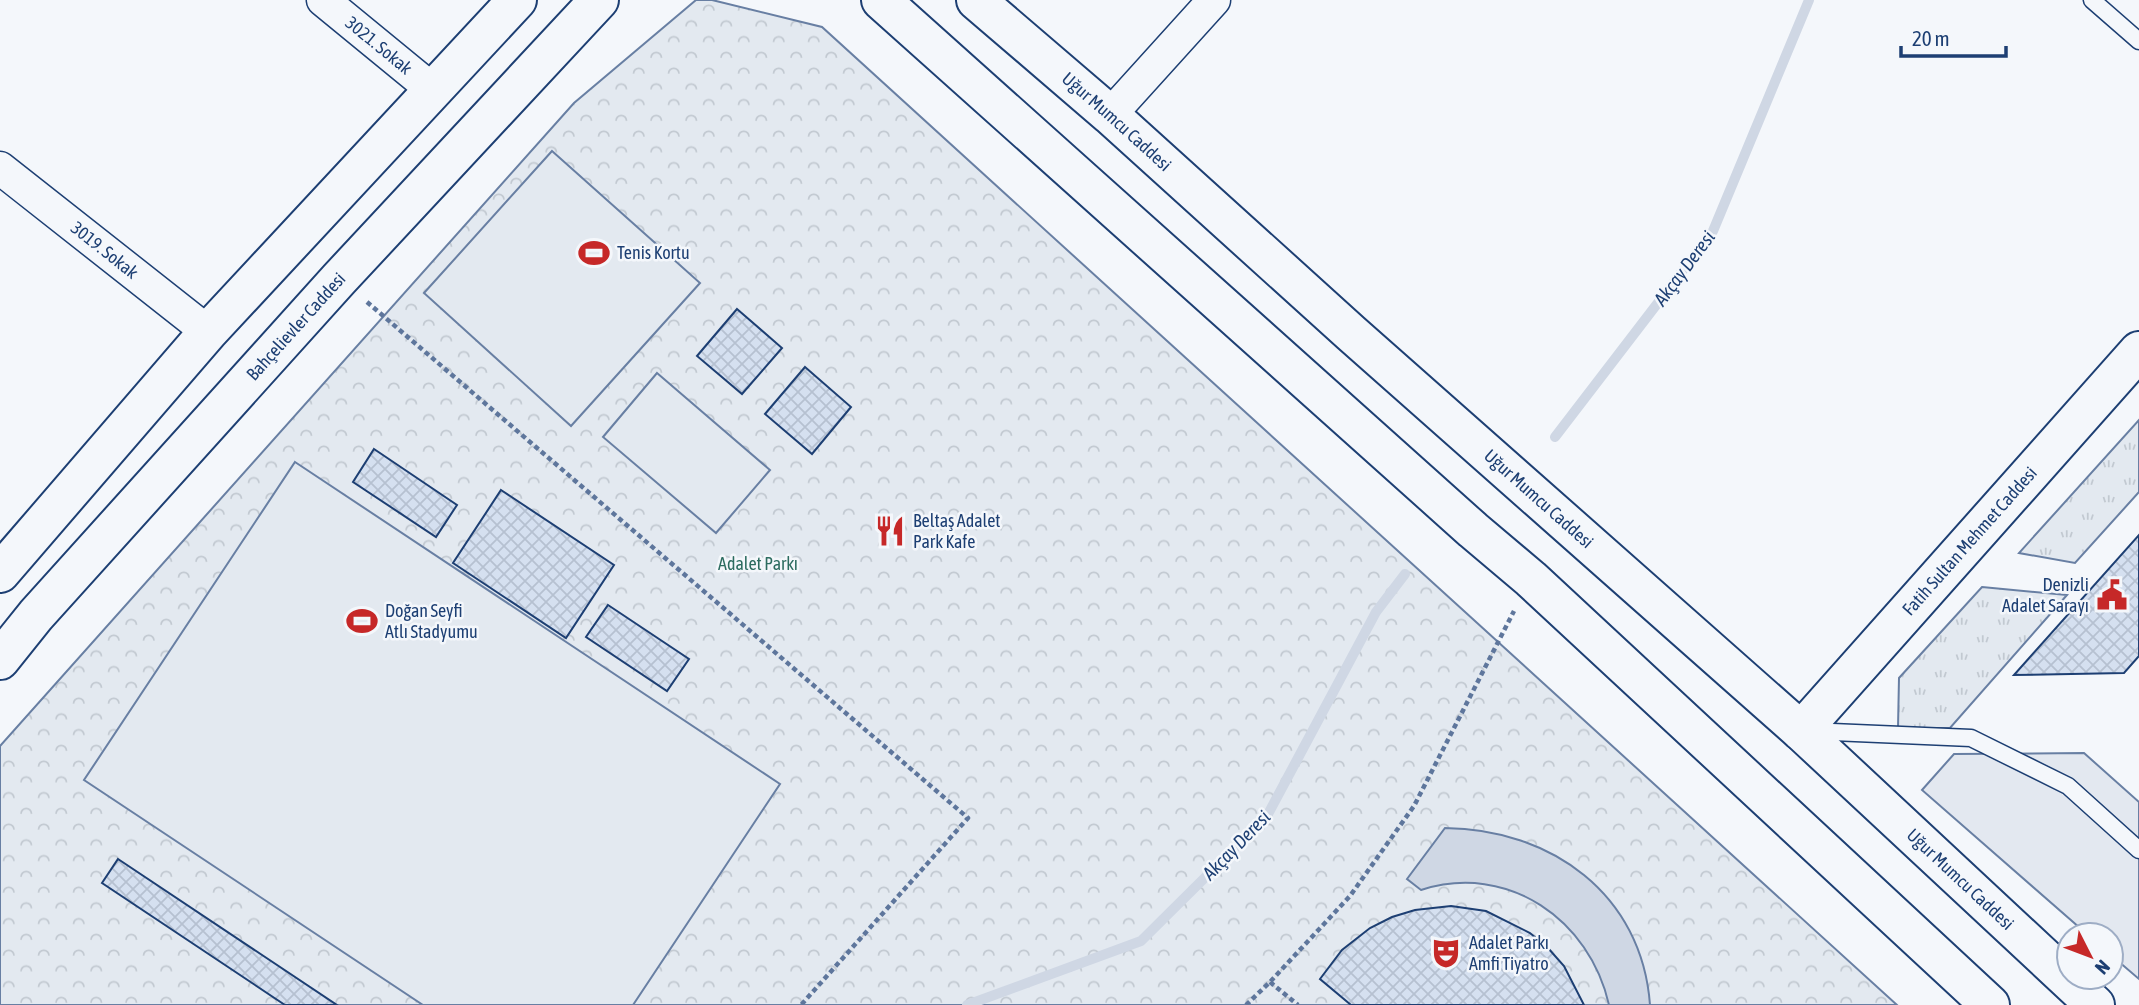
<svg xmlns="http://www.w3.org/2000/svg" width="2139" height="1005" viewBox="0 0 2139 1005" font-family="'Asap Condensed',sans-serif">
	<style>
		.grass { fill: url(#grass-tufts); stroke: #687fa3; stroke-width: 2 }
		.park { fill: url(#park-crowns); stroke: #687fa3; stroke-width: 2 }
		.pitch { fill: #e3e9f0; stroke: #687fa3; stroke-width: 2 }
		.parking { fill: #e3e8f0; stroke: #687fa3; stroke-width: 2 }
		.water { fill: #cfd7e4; stroke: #687fa3; stroke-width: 2 }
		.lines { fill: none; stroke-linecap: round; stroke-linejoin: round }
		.stream { stroke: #cfd7e4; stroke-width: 10 }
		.building { fill: url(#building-cross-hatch); stroke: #1d3f73; stroke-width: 2 }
		.lane-casing { stroke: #1d3f73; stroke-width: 19 }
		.street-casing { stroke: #1d3f73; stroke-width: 35 }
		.secondary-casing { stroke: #1d3f73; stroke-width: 42 }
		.primary-casing { stroke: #1d3f73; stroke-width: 42 }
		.path { stroke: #5e769c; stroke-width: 4.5; stroke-dasharray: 5 3.5; stroke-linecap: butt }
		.lane { stroke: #f4f7fb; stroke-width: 16 }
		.street { stroke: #f4f7fb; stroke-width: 32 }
		.secondary { stroke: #f4f7fb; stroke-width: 38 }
		.primary { stroke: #f4f7fb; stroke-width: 38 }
		.labels { text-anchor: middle; stroke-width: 5; stroke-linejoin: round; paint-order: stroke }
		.street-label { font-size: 18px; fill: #1d3f73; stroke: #f4f7fb }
		.poi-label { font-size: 18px; fill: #1d3f73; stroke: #f4f7fb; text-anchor: start }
		.park-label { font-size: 18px; fill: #2c6c60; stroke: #f4f7fb }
		.water-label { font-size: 19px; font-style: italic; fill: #1d3f73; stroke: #f4f7fb }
	</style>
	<defs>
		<pattern id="grass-tufts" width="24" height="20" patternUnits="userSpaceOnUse" patternTransform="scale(1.75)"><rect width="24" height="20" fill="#e3e9f0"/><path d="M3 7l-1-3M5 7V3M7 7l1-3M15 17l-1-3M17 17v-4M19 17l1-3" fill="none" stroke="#c2c9d1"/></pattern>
		<pattern id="park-crowns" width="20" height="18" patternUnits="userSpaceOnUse" patternTransform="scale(1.75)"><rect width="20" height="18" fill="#e3e9f0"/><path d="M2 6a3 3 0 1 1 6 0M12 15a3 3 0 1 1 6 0" fill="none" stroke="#c2c9d1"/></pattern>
		<pattern id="building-cross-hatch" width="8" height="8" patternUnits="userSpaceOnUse" patternTransform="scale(1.75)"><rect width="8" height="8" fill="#d5e0f0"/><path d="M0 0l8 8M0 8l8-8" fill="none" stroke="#b6c1d1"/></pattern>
	</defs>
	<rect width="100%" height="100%" fill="#f4f7fb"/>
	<!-- grass -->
	<path class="grass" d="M 2139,420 L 2139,492 L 2075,563 L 2019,553 Z
		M 1982,587 L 2067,595 L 1950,728 L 1898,728 L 1899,678 Z"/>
	<!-- park -->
	<path class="park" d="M 696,0 L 712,0 L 822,27 L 1897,1005 L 0,1005 L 0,746 L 574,103 Z"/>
	<!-- pitch -->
	<path class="pitch" d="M 552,151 L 700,283 L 571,426 L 424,293 Z
		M 657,373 L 770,470 L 716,533 L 603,437 Z
		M 295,462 L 780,784 L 633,1005 L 423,1005 L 84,780 Z"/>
	<!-- parking -->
	<path class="parking" d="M 2084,753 L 2139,802 L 2139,979 L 2111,955 L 2111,935 L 2088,935 L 1922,790 L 1954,754 Z"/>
	<!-- water -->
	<path class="water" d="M 1445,828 C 1551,829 1642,894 1650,1005 L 1609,1005 C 1590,920 1508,862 1421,890 L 1407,879 Z"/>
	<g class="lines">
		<!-- stream -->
		<path class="stream" d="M 1555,437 L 1713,231 L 1809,0
			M 967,1005 L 1141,941 L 1267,816 L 1376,612 L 1405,574"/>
	</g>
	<!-- building -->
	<path class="building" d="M 737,309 L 782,348 L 742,394 L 697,356 Z
		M 805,367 L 851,407 L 812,454 L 765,414 Z
		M 374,449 L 457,505 L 436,537 L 353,482 Z
		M 501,490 L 614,565 L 566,638 L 453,563 Z
		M 2139,535 L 2139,656 L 2124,673 L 2014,675 Z
		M 608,605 L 689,659 L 667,691 L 586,637 Z
		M 118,859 L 337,1005 L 285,1005 L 102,883 Z
		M 1451,906 L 1486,911 L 1530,933 L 1548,948 L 1564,966 L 1584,1005 L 1351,1005 L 1320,979 L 1342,950 L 1370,928 L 1392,917 L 1415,910 Z"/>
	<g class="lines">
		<!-- lane casing -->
		<g class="lane-casing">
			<path id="lane" d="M 2092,0 L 2139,41
				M 1809,731 L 1971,738 L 2068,786 L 2139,850"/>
		</g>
		<!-- street casing -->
		<g class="street-casing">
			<g id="street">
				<path id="s1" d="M 323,0 L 434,91"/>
				<path d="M 1110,115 L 1214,0"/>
				<path id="s2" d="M 0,168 L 208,332"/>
			</g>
		</g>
		<!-- secondary casing -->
		<g class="secondary-casing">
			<g id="secondary">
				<path d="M 0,573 L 208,332 L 517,0"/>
				<path id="s3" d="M 0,660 L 36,615 L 339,279 L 599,0"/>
				<path id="s4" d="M 1801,731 L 2139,351"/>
			</g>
		</g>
		<!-- primary casing -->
		<g class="primary-casing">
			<g id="primary">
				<path d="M 881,0 L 1473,530 L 1531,579 L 1990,1005"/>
				<path id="s5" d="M 976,0 L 1110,115 L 1351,333 L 1801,731 L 2095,1005"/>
			</g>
		</g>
		<!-- path -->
		<path class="path" d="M 367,302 L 968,818 L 801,1005
			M 1270,982 L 1298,1005
			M 1246,1005 L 1270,982 L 1350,896 L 1414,806 L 1514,611"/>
		<!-- lane -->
		<use href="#lane" class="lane"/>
		<!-- street -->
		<use href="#street" class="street"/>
		<!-- secondary -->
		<use href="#secondary" class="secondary"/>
		<!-- primary -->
		<use href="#primary" class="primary"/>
	</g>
	<!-- icons -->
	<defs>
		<g id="stadium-bare" transform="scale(2.415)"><path d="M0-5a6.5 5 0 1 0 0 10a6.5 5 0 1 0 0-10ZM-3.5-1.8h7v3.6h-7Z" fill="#c62828" stroke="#f4f7fb" stroke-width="2.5" paint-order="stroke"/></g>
		<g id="restaurant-bare" transform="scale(2.415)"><path d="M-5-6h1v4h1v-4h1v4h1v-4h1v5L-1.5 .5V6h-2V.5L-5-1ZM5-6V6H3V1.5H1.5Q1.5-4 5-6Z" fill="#c62828" stroke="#f4f7fb" stroke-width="2.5" paint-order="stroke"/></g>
		<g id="civic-bare" transform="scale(2.415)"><path d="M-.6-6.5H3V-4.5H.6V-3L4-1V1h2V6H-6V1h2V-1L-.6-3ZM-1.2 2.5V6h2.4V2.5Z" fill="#c62828" stroke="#f4f7fb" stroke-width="2.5" paint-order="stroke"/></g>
		<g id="theatre-bare" transform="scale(2.415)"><path d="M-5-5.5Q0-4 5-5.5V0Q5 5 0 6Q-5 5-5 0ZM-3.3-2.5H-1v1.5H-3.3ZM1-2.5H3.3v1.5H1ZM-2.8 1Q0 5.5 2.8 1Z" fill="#c62828" stroke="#f4f7fb" stroke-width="2.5" paint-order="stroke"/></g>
	</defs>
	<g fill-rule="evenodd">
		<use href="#stadium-bare" x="594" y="253"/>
		<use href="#restaurant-bare" x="890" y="531"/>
		<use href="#civic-bare" x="2112" y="595"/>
		<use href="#stadium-bare" x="362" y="621"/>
		<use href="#theatre-bare" x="1446" y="953"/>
	</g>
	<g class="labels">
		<!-- street labels -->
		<g class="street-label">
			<text dy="6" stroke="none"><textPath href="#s1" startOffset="72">3021. Sokak</textPath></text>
			<text dy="6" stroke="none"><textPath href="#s5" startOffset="186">Uğur Mumcu Caddesi</textPath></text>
			<text dy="6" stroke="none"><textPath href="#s2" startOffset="133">3019. Sokak</textPath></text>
			<text dy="6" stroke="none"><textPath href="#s3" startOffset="446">Bahçelievler Caddesi</textPath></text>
			<text dy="6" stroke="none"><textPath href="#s5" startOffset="752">Uğur Mumcu Caddesi</textPath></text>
			<text dy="6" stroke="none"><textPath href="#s4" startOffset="254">Fatih Sultan Mehmet Caddesi</textPath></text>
			<text dy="6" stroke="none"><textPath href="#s5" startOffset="1320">Uğur Mumcu Caddesi</textPath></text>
		</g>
		<!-- poi labels -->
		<g class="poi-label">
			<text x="617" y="259">Tenis Kortu</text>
			<text x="913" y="527">Beltaş Adalet<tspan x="913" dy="21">Park Kafe</tspan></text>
			<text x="2089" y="591" text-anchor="end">Denizli<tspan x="2089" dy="21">Adalet Sarayı</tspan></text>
			<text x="385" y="617">Doğan Seyfi<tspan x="385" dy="21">Atlı Stadyumu</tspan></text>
			<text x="1469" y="949">Adalet Parkı<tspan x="1469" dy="21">Amfi Tiyatro</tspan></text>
		</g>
		<!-- park labels -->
		<g class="park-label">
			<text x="758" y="570">Adalet Parkı</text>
		</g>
		<!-- water labels -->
		<g class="water-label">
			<text transform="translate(1684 268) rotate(-53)" y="7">Akçay Deresi</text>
			<text transform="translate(1236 845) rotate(-46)" y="7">Akçay Deresi</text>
		</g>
	</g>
	<!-- north arrow -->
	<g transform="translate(2090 956) rotate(132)"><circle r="33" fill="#f4f7fb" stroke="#9eadc5" stroke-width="2"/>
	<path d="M0-5L12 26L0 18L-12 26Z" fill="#c62828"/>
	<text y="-10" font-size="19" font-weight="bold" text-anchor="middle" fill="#1d3f73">N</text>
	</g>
	<!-- scale -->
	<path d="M1901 46v10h105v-10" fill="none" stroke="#1d3f73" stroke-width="3.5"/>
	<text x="1912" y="46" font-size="21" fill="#1d3f73" stroke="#f4f7fb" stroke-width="5" paint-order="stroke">20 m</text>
</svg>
